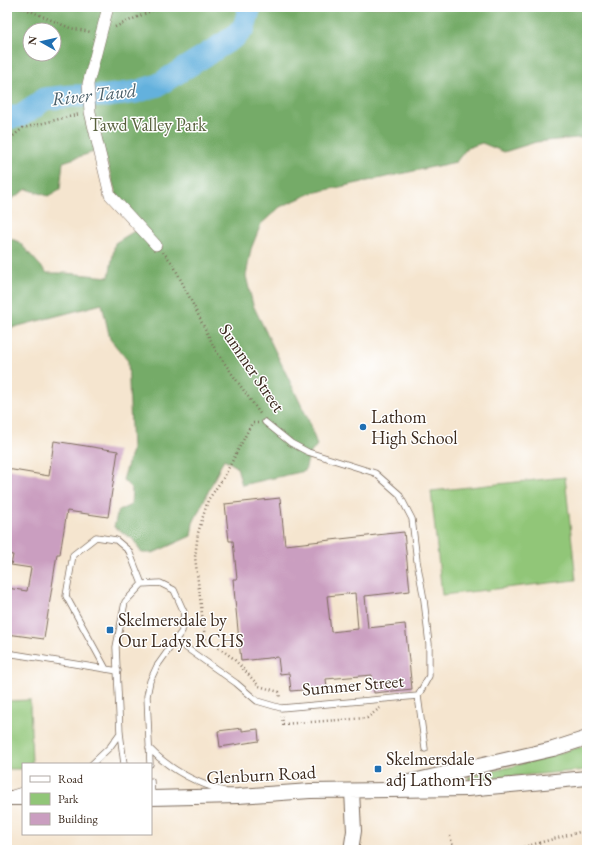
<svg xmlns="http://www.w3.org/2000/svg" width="594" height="857" viewBox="0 0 594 857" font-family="'EB Garamond',serif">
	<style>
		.green { fill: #91c678; stroke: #66784b }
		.forest { fill: #74ab68; stroke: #586a43; fill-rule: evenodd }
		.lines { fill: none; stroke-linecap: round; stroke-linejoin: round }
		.river { stroke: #63b1dd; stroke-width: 23 }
		.building { fill: #ca9ec0; fill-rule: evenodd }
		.service-casing { stroke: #7c6b5c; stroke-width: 7 }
		.minor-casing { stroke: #7c6b5c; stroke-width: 12 }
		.tertiary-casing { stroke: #7c6b5c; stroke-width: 16 }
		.path { stroke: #7c6b5c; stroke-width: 2.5; stroke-dasharray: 1 3; stroke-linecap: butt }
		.service { stroke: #fff; stroke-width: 5.5 }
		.minor { stroke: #fff; stroke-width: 11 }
		.tertiary { stroke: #fff; stroke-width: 14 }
		.poi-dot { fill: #1f6fb2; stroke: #fff; stroke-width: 1.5 }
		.labels { text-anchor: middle; stroke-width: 3; stroke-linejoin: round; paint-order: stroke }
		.park-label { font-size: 18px; fill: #59613e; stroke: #fff }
		.street-label { font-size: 18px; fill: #3b2a1e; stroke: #fff }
		.poi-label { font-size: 18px; fill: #3b2a1e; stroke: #fff; text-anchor: start }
		.water-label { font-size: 19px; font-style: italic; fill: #4b606a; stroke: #fff }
	</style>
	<rect width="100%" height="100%" fill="#fff"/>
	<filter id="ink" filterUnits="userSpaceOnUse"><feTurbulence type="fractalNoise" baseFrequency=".025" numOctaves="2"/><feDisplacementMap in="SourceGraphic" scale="8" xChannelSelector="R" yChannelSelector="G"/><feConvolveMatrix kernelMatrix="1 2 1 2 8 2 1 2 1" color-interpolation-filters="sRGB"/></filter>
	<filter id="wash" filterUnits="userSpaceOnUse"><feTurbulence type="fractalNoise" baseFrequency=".012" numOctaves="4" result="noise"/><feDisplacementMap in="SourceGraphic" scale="16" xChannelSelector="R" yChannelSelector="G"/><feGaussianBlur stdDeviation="0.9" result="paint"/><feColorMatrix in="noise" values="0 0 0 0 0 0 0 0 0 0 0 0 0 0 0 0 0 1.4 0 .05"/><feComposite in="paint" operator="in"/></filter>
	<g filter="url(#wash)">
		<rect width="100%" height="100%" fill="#f5e5cf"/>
		<!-- green -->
		<path class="green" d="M 565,477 L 576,580 L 442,595 L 431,491 Z
			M 30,700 L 32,764 L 23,764 L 23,769 L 7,769 L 7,701 Z
			M 587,745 L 587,770 L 469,780 L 468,777 L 514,766 Z"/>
		<!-- forest -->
		<path class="forest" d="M 7,7 L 587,7 L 587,137 L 536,142 L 504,152 L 482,143 L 467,148 L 456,162 L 312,193 L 280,207 L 261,224 L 251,249 L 246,276 L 253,305 L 308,419 L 317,445 L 309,455 L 305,471 L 242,485 L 237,467 L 224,459 L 193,523 L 191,536 L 153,553 L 142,553 L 133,539 L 114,527 L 118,511 L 131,505 L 132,489 L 123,480 L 132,450 L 128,361 L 110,339 L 102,304 L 7,329 L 7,237 L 19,242 L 47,273 L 65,273 L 109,277 L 115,243 L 141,227 L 117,197 L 103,149 L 63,162 L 60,189 L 48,196 L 27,189 L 7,202 ZM 30,30 L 54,30 L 54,54 L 30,54 Z"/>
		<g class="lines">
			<!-- river -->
			<path class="river" d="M 7,118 L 20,116 L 33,108 L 44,99 L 72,96 L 107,96 L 136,92 L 158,85 L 236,36 L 244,27 L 250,7"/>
		</g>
		<g id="blocks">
			<!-- building -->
			<path class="building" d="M 54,441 L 118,451 L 108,517 L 67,511 L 60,554 L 57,554 L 44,639 L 7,634 L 7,588 L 27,591 L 31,568 L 11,565 L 13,555 L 7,554 L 7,469 L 49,476 Z
				M 280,498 L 285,545 L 404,532 L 410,591 L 365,596 L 368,628 L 405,624 L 412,689 L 374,693 L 372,675 L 326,679 L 327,688 L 291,691 L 289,673 L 280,674 L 278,657 L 241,661 L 233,579 L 237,579 L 233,541 L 229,541 L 225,504 ZM 355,593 L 358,629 L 331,632 L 327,596 Z
				M 242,728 L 242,731 L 258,729 L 259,741 L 220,747 L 218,731 Z"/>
		</g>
	</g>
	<g filter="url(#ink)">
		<use href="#blocks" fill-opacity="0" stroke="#7c6b5c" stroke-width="1"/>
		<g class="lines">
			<!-- service casing -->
			<g class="service-casing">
				<path id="service" d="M 175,640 L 236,683 L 257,701 L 281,708 L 418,696 L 429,676 L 429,644 L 424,600 L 417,561 L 412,519 L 399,494 L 375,473 L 308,452 L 291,443 L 265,422
					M 7,653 L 118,671
					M 106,669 L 66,596 L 73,555 L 96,537 L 116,540 L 129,551 L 142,584
					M 418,696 L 425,749
					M 149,748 C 169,769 196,783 224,791
					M 92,764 L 110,747 L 120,733
					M 124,764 L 120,733 L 116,647 L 125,602 L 142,584 L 160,583 L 174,590 L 184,612 L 182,631 L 157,666 L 150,681 L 147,696 L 150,764
					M 151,781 L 152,797
					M 13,793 L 23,790"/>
			</g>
			<!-- minor casing -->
			<g class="minor-casing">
				<path id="minor" d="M 108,7 L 88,84 L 90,112 L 110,195 L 156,245"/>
			</g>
			<!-- tertiary casing -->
			<g class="tertiary-casing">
				<path id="tertiary" d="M 400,784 L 553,749 L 587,738
					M 7,798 L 23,798
					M 151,798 L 238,796 L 310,791 L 467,789 L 587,778
					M 351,850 L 354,831 L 352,791"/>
			</g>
			<!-- path -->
			<path class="path" d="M 21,7 L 70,28 L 91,32
				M 115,27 L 160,7
				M 7,141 L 23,128 L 80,114
				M 163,252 L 173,264 L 216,351 L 261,415
				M 258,423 L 252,423 L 224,477 L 208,500 L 198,533 L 195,557 L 205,638 L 233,658 L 259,686 L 279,692 L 280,699
				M 282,716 L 283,724 L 367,718 L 380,708
				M 450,836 L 454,850
				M 512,850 L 587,830"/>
			<!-- service -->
			<use href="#service" class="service"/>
			<!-- minor -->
			<use href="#minor" class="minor"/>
			<!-- tertiary -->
			<use href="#tertiary" class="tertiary"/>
		</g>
	</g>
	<!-- markers -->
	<g class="poi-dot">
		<circle cx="363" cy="427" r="4"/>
		<rect x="106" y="626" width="8" height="8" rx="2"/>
		<rect x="374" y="765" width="8" height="8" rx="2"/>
	</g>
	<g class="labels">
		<!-- park labels -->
		<g class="park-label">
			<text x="148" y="131">Tawd Valley Park</text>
		</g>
		<!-- street labels -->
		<g class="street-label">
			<text transform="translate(252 368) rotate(56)" y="6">Summer Street</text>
			<text transform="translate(353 685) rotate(-5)" y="6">Summer Street</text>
			<text transform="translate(261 775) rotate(-3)" y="6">Glenburn Road</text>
		</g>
		<!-- poi labels -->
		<g class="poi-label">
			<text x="371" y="423">Lathom<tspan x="371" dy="21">High School</tspan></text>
			<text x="118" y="626">Skelmersdale by<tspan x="118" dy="21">Our Ladys RCHS</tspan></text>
			<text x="386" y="765">Skelmersdale<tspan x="386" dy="21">adj Lathom HS</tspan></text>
		</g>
		<!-- water labels -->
		<g class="water-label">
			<text transform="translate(94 94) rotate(-6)" y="7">River Tawd</text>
		</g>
	</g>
	<!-- margin -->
	<rect width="594" height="857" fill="none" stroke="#fff" stroke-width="24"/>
	<!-- legend -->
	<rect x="22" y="763" width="130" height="72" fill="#ffffff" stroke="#b1aaa5"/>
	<rect x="30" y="776" width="20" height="6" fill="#ffffff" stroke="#b1aaa5"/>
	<text x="58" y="783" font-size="12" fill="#3b2a1e">Road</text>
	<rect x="30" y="793" width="20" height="12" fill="#91c678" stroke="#b1aaa5"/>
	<text x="58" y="803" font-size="12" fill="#3b2a1e">Park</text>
	<rect x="30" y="813" width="20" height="12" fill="#ca9ec0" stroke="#b1aaa5"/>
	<text x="58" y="823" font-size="12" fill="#3b2a1e">Building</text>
	<!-- north arrow -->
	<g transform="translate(42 42) rotate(278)"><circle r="19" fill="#ffffff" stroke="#b1aaa5"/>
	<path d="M0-3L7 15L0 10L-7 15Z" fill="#1f6fb2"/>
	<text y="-6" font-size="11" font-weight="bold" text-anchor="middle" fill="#3b2a1e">N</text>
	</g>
</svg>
